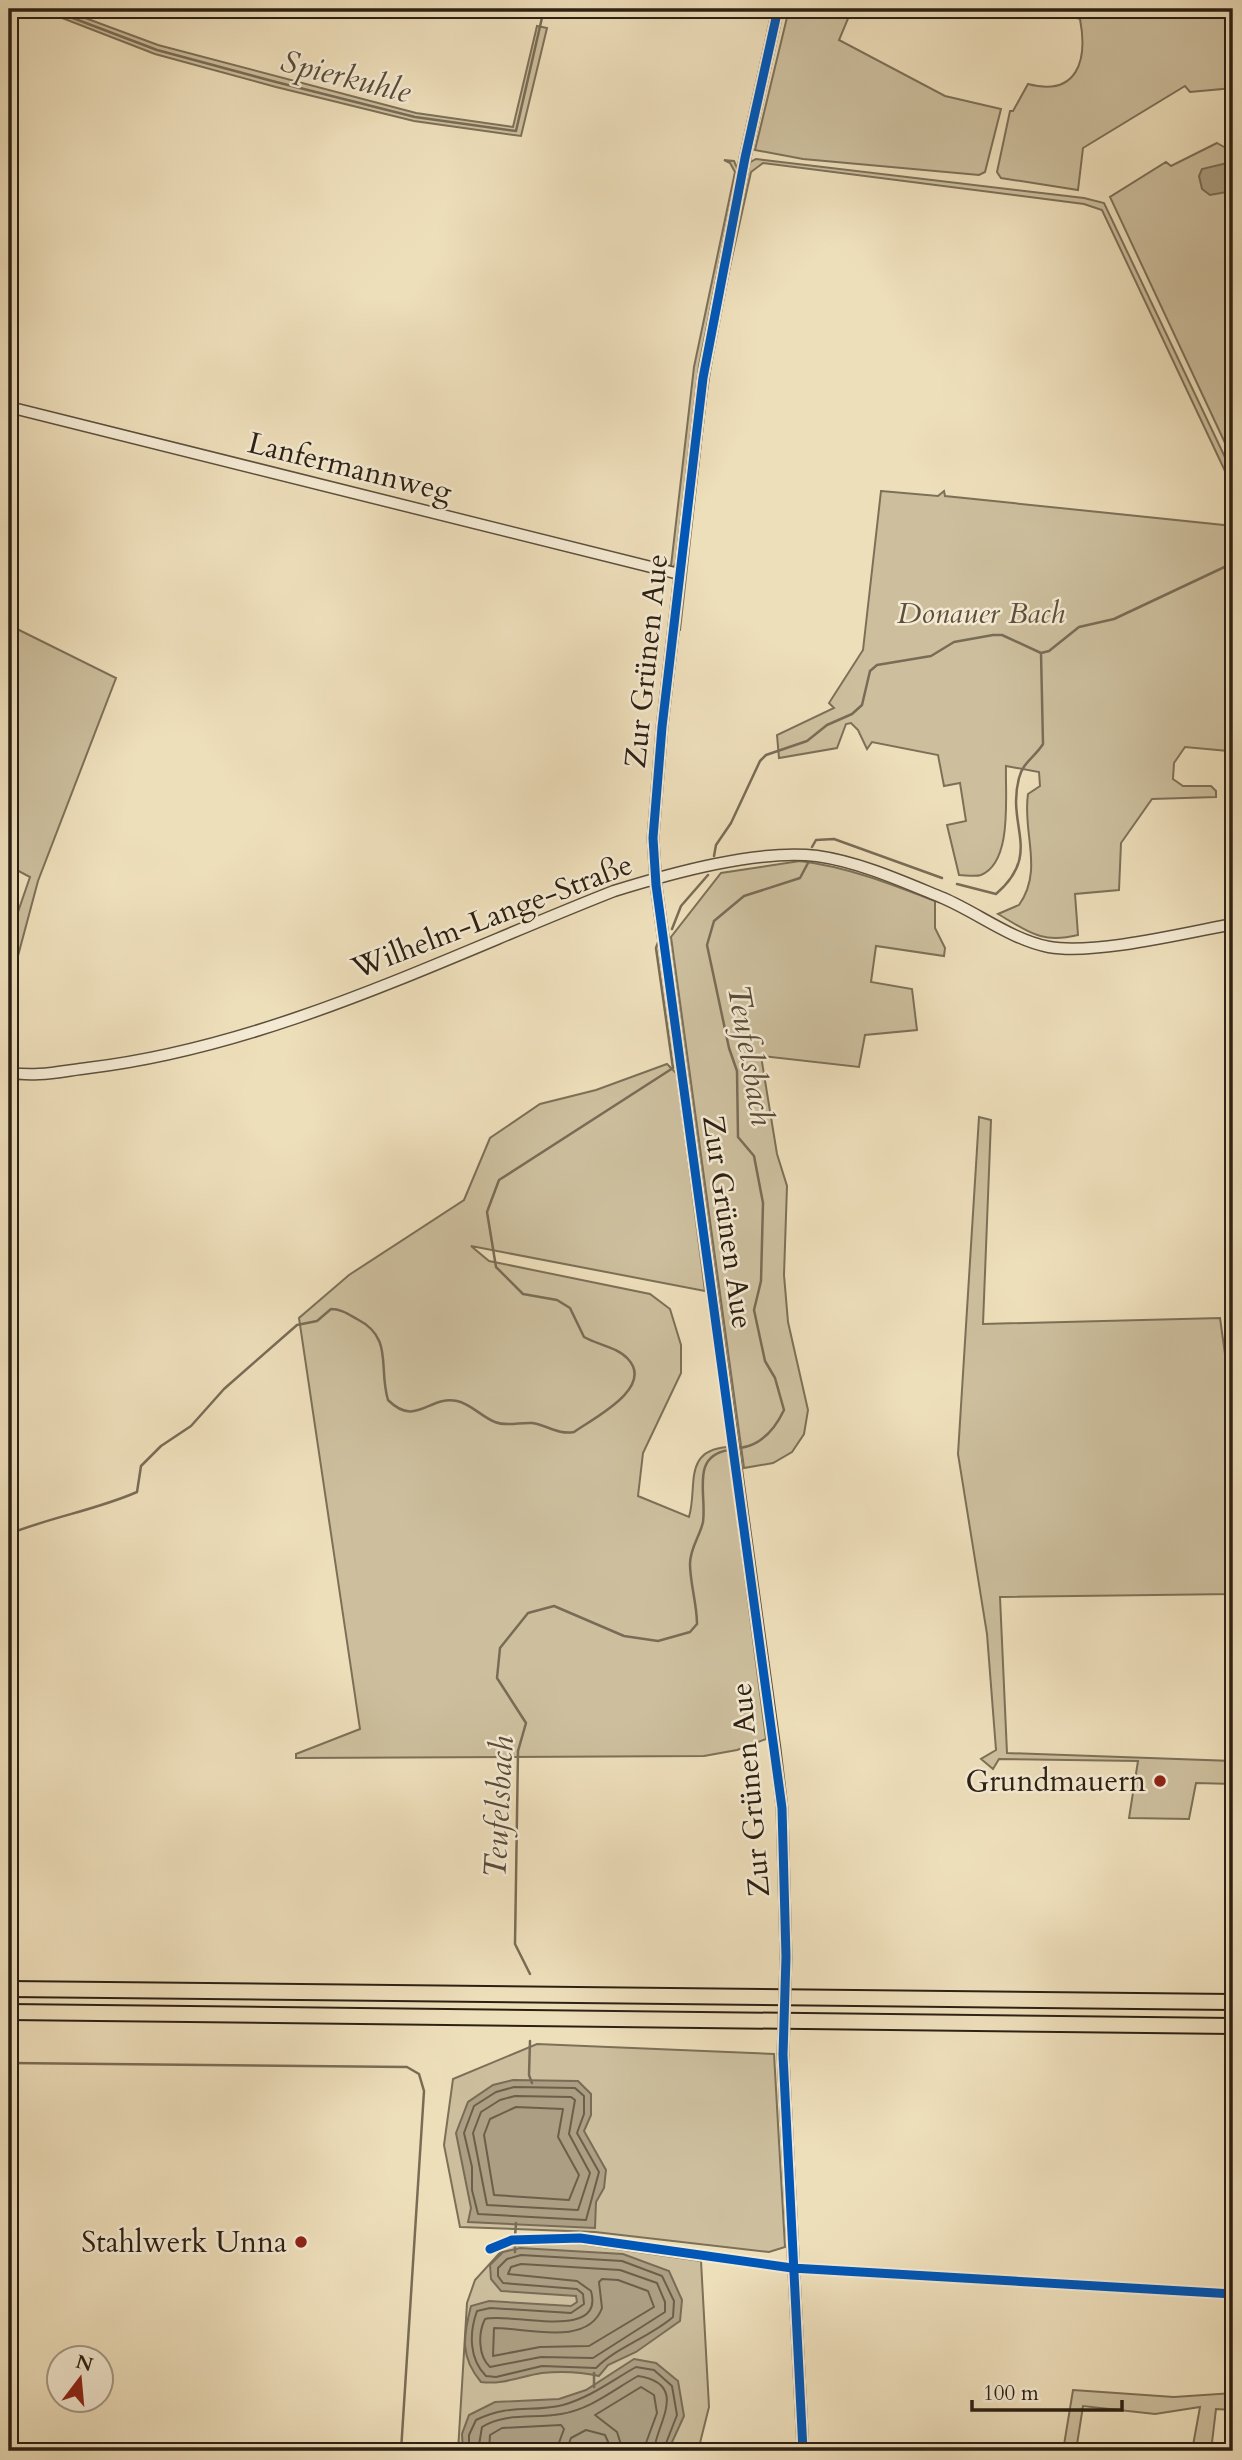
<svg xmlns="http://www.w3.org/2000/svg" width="1242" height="2460" viewBox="0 0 1242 2460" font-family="Cardo,serif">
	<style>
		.green { fill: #cdbf9e; stroke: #7c7058; stroke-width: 2 }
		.water { fill: #ac9e82; stroke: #796c56; stroke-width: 2 }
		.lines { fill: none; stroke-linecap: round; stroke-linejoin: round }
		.shore { stroke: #6c5f4a; stroke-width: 2 }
		.stream { stroke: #796c56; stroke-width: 2.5 }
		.minor-casing { stroke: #5c503d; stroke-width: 13 }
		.highway-casing { stroke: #2c2013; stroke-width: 18 }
		.minor { stroke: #f4ead3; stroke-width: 10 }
		.highway { stroke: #eedfbb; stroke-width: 14 }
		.minor-bridge-casing { stroke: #5c503d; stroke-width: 13; stroke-linecap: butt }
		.minor-bridge { stroke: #f4ead3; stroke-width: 10 }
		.cycleway-casing { stroke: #f4ead3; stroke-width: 13 }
		.cycleway { stroke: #0057b8; stroke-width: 9 }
		.poi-dot { fill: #8f2418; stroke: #f4ead3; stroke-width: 2.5 }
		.labels { text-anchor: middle; stroke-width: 5; stroke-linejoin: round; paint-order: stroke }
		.street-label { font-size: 30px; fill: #2c2013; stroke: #f4ead3 }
		.park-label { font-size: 30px; font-style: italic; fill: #5c503d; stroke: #f4ead3 }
		.poi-label { font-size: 30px; fill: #2c2013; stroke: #f4ead3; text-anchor: end }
		.water-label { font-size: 32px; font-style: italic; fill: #594c3a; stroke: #f4ead3 }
	</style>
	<rect width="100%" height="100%" fill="#eedfbb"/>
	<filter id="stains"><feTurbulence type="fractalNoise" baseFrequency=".00286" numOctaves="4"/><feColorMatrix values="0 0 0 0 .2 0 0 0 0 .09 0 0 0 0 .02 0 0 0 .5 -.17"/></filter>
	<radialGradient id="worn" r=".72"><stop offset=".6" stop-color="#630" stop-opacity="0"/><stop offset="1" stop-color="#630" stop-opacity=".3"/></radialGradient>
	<!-- green -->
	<path class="green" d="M 39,9 L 61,9 L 158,45 L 416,113 L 513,127 L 537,26 L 547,28 L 521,136 L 414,121 L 276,87 L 155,54 Z
		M 789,9 L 852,9 L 839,40 L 945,96 L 1001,109 L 985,172 L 979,175 L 803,159 L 755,150 Z
		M 1050,9 L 1233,9 L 1233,88 L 1190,92 L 1185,86 L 1083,148 L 1078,190 L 1001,178 L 997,172 L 1010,111 L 1013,111 L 1028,84 C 1077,97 1088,61 1080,19 Z
		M 1217,143 L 1233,152 L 1233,460 L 1110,197 L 1166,162 L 1171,166 Z
		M 756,159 L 1084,198 L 1104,203 L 1233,474 L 1233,488 L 1102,210 L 1084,204 L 763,163 L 751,172 L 717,325 L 706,398 L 680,630 L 677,630 L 703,396 L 747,164 Z
		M 724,160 L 734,161 L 738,170 L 699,366 L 676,564 L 672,568 L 661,569 L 9,403 L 562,540 L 566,544 L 671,566 L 694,367 L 735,172 L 730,163 Z
		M 881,491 L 938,496 L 944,491 L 945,496 L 1233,526 L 1233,759 L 1228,751 L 1185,747 L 1174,763 L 1173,779 L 1183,786 L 1211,786 L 1216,791 L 1216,797 L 1152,799 L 1121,843 L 1119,890 L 1075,894 L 1078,935 C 1041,944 1029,932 998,914 L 1019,905 C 1044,870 1022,832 1028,794 L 1040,786 L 1039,772 L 1006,766 C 1005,795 1013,862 981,875 C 975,877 965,875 959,875 L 947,825 L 966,821 L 960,783 L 944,786 L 938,755 L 872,742 L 867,749 L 858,730 L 851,723 L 846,724 L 837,748 L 779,758 L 777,735 L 834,708 L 829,703 L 863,650 Z
		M 9,625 L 116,678 L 38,881 L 11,982 L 9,1001 L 9,938 L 30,877 L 9,866 Z
		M 800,861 C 848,867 891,884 935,901 L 935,928 L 945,948 L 944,956 L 876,946 L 871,982 L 912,989 L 917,1030 L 865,1035 L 859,1067 L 761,1056 L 777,1154 L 787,1186 L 784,1275 L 788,1322 L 808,1410 L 804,1434 L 792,1452 L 773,1463 L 744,1468 L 671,937 L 721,873 Z
		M 667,1064 L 677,1074 L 705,1291 L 471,1246 L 489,1261 L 650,1294 L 670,1309 L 681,1345 L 681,1373 L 643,1453 L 638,1496 L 689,1517 C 698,1487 682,1450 728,1447 L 766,1739 L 737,1750 L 704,1756 L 296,1758 L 296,1754 L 360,1729 L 299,1318 L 349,1275 L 464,1200 L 490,1138 L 540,1104 L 596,1090 Z
		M 979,1117 L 991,1120 L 983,1324 L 1220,1318 L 1233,1411 L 1233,1594 L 1000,1597 L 1007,1753 L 1233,1761 L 1233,1784 L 1196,1783 L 1189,1819 L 1129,1818 L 1138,1761 L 999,1759 L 993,1769 L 981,1759 L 996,1750 L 987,1634 L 958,1454 Z
		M 537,2044 L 774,2054 L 785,2247 L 769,2252 L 595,2232 L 460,2227 L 444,2145 L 453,2079 Z
		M 575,2243 L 701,2261 L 709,2407 L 698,2451 L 458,2451 L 467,2303 L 475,2280 L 506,2246 Z
		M 1073,2390 L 1174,2397 L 1233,2393 L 1233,2410 L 1216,2409 L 1211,2451 L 1192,2451 L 1200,2407 L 1155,2414 L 1083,2406 L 1076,2451 L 1063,2451 Z"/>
	<!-- water -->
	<path class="water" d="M 1227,163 L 1233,165 L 1233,191 L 1210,195 L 1202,189 L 1199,176 L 1202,169 Z
		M 513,2080 L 578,2081 L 591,2094 L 591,2115 L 584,2131 L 606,2170 L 604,2188 L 596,2202 L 595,2228 L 468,2222 L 471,2208 L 456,2133 L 468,2102 L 493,2085 Z
		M 520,2248 L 623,2254 L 669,2271 L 682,2300 L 680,2321 L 636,2352 L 608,2365 L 599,2376 C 581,2372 561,2371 542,2373 C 521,2376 503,2385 481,2382 C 460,2357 463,2337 471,2306 L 489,2301 L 571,2306 L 577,2302 L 576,2296 L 501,2291 L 491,2279 L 490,2265 L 503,2252 Z
		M 634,2359 L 656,2363 L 678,2381 L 684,2416 L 668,2451 L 599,2451 L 594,2446 L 587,2446 L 578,2451 L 463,2451 L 462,2434 L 469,2415 L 495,2402 L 559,2399 L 586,2390 Z"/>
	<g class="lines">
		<!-- shore -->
		<path class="shore" d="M 514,2087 L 575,2088 L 584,2096 L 584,2114 L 577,2133 L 599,2172 L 586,2220 L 478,2214 L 472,2190 L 472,2167 L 464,2133 L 474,2106 L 496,2092 Z
			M 515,2096 L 571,2097 L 575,2100 L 569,2134 L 590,2173 L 578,2210 L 487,2205 L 473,2133 L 481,2112 L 500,2100 Z
			M 516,2107 L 563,2109 L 558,2137 L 579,2175 L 569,2200 L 494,2195 L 484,2135 L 490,2119 Z
			M 521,2255 L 622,2261 L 662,2276 L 674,2301 L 673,2317 C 650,2337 617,2347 596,2368 L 542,2366 L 496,2377 L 486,2376 C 469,2359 469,2333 477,2311 L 490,2308 L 571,2313 L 584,2304 L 583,2294 L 577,2289 L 503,2283 L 498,2276 L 498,2268 L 507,2259 Z
			M 521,2264 L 620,2270 L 657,2283 L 665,2302 L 665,2312 L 593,2358 L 541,2357 L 490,2367 C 478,2356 478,2333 485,2319 C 511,2312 605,2342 591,2291 L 577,2281 L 508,2274 L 511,2267 Z
			M 602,2279 L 618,2280 L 648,2291 L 654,2307 L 589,2346 L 540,2347 L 493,2356 L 494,2328 C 526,2328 588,2347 602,2308 L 599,2282 Z
			M 469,2451 L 469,2435 L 476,2420 C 511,2403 530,2413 563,2405 C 591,2397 611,2381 636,2367 L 654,2370 L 672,2386 L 677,2415 L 663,2451
			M 478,2451 L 482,2427 C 506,2412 534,2419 561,2414 C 591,2409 613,2390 638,2376 C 691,2384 655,2426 654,2451
			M 489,2451 L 490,2435 L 502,2428 L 561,2425 L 564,2429 L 556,2451
			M 566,2451 L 571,2438 L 586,2430 L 605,2435 L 612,2451
			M 623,2451 L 617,2432 L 595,2415 L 641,2387 L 654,2395 L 657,2413 L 643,2451"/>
		<!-- stream -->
		<path class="stream" d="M 49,9 L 157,50 L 276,82 L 415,117 L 516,131 L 544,9
			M 812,847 L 816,840 L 834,839 L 942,878
			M 714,856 L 716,845 L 731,823 L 760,761 L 766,755 L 807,741 L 827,725 L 852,714 L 862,705 L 870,671 L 877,665 L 931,656 L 954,642 L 993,635 L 1002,635 L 1041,653 L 1049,651 L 1079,627 L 1114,619 L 1233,563
			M 957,884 L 996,894 C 1043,853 1006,827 1019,778 C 1023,762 1035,757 1043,744 L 1041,653
			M 672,929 L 681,906 L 708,875
			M 740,1448 C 762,1445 775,1429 784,1410 L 775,1378 L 765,1361 L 754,1310 L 761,1281 L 763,1203 L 754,1156 L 738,1137 L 737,1071 L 729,1048 L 707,945 L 714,921 L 744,896 L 800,878 L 808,863
			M 9,1534 C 51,1517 96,1510 137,1492 L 141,1466 L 161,1446 L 191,1426 L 224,1389 L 297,1325 L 317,1321 L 331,1309 C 341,1309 348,1314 357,1319 C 394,1338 378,1367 388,1400 C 416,1428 429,1395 457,1401 C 471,1404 482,1417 495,1422 C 507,1427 520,1422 532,1423 C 547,1425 558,1435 574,1432 C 592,1419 655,1388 628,1359 C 617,1347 598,1345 584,1337 L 570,1308 L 557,1300 L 523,1294 L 496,1267 L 487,1212 L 499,1180 L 673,1068 L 656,948 L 659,940
			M 530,1974 L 515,1944 L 518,1751 L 526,1723 L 497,1678 L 500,1648 L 528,1613 L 554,1606 L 624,1636 L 658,1641 L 690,1632 L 697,1624 C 697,1604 690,1583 690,1564 C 690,1548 700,1536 703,1522 C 707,1494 690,1456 729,1450
			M 530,2041 L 529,2075 L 532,2083
			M 9,2063 L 407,2067 L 419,2074 L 424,2091 L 401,2451
			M 515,2237 L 516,2223
			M 515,2252 L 515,2241
			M 594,2387 L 594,2373"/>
		<!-- minor casing -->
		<g class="minor-casing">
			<path id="minor" d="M 778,9 L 745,158 L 703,378 L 662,727 L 653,838 L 656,885 L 775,1749 L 782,1808 L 786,1957
				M 9,407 L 679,574
				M 9,1072 C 34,1078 62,1071 88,1068 C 272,1046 443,958 614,891 C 672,873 758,849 817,856 C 860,862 904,882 943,898 C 978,913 1012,940 1049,947 C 1095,955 1185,933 1233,924
				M 783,2055 L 803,2451"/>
		</g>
		<!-- highway casing -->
		<g class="highway-casing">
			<path id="highway" d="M 9,1989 L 1233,2002
				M 9,2012 L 1233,2026"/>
		</g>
		<!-- minor -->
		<use href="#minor" class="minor"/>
		<!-- highway -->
		<use href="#highway" class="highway"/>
		<!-- minor-bridge casing -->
		<g class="minor-bridge-casing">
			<path id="minor-bridge" d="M 783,2055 L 786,1957"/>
		</g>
		<!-- minor-bridge -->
		<use href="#minor-bridge" class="minor-bridge"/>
		<!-- cycleway casing -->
		<g class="cycleway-casing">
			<path id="cycleway" d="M 778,9 L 745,158 L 703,378 L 662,727 L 653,838 L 656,885 L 782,1808 L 786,1957 L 783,2055 L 803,2451
				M 490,2249 L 512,2240 L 580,2238 L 792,2268 L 1233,2294"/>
		</g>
		<!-- cycleway -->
		<use href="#cycleway" class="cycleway"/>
	</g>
	<!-- markers -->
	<g class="poi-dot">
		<circle cx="1160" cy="1781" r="7"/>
		<circle cx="301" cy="2242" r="7"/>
	</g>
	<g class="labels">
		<!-- street labels -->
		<g class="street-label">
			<text transform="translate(350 467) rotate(14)" y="10">Lanfermannweg</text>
			<text transform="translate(646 661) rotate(-84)" y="10">Zur Grünen Aue</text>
			<text transform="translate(492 916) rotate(-21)" y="10">Wilhelm-Lange-Straße</text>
			<text transform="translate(728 1222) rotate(82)" y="10">Zur Grünen Aue</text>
			<text transform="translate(750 1790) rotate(-95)" y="10">Zur Grünen Aue</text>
		</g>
		<!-- park labels -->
		<g class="park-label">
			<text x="981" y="623">Donauer Bach</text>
		</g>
		<!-- poi labels -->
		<g class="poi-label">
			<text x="1146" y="1791">Grundmauern</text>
			<text x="287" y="2252">Stahlwerk Unna</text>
		</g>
		<!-- water labels -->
		<g class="water-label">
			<text transform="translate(346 76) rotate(14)" y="11">Spierkuhle</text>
			<text transform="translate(751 1055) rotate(80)" y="11">Teufelsbach</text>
			<text transform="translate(498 1807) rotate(-87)" y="11">Teufelsbach</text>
		</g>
	</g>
	<!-- margin -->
	<rect width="1242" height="2460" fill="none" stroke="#eedfbb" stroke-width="35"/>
	<rect x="10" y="10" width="1221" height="2439" fill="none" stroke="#2c2013" stroke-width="3.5"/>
	<rect x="18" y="18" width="1207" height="2425" fill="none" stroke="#2c2013" stroke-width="2"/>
	<!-- north arrow -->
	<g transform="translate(80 2379) rotate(16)"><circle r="33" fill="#f4ead3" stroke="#a49986" stroke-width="2"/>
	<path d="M0-5L12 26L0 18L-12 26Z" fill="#8f2418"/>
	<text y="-10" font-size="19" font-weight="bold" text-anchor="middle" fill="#2c2013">N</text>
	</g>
	<!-- scale -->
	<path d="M972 2400v10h150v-10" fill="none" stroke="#2c2013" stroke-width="3.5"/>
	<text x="983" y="2400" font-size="21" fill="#2c2013" stroke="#f4ead3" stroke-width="5" paint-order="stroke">100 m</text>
	<rect width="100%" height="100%" filter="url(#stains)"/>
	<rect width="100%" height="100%" fill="url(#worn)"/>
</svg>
